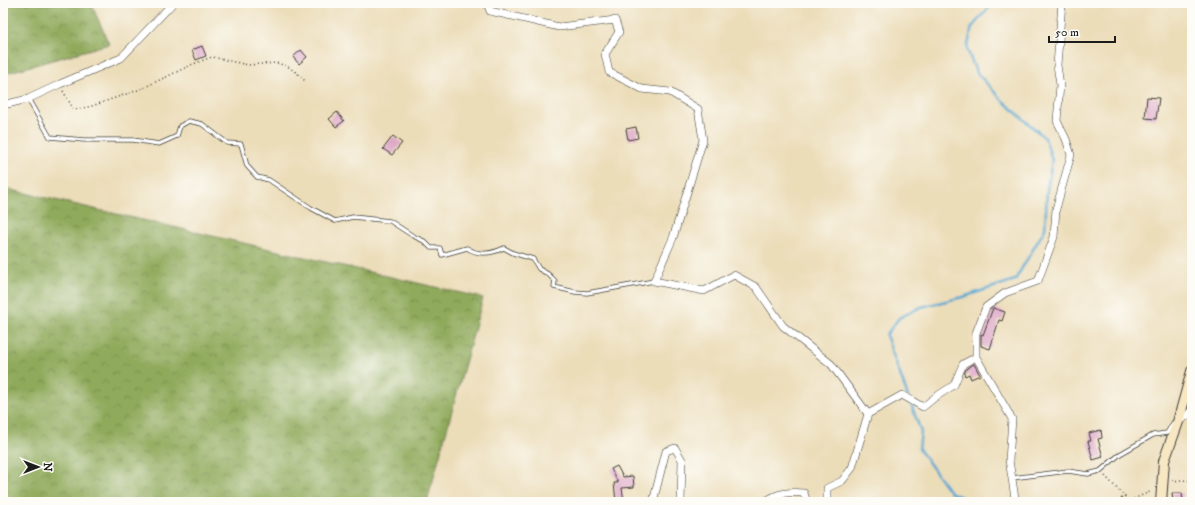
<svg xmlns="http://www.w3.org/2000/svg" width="1195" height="505" viewBox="0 0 1195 505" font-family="'IM FELL DW Pica',serif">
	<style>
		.forest { fill: url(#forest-crowns); stroke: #56633c }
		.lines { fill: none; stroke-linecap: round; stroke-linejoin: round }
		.stream { stroke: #56a6d0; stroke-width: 2.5 }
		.building { fill: #dfaac9 }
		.service-casing { stroke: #3b3934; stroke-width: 5 }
		.minor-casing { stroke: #3b3934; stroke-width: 8 }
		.secondary-casing { stroke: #3b3934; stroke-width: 12 }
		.path { stroke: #3b3934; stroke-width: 1.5; stroke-dasharray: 1 3; stroke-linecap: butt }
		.service { stroke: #fff; stroke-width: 3.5 }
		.minor { stroke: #fff; stroke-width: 7 }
		.secondary { stroke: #f8e7c3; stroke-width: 10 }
	</style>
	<defs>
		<pattern id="forest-crowns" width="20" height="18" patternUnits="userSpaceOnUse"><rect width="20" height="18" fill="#90aa5c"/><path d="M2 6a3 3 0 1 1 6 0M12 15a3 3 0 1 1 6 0" fill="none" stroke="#758a4b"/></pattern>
	</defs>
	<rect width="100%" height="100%" fill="#fdfcf7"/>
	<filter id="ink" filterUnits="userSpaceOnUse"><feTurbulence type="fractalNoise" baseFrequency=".025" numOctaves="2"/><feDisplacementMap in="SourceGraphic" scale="8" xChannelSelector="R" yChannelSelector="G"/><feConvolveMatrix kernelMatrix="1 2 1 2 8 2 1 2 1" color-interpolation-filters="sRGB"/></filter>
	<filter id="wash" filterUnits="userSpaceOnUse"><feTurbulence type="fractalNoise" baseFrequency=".012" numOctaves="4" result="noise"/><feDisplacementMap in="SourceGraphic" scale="16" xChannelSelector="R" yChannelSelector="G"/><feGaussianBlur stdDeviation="0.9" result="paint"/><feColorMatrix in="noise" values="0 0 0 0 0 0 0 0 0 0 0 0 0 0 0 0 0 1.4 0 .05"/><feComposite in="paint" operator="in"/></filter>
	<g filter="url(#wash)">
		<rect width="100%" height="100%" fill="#ecddb9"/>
		<!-- forest -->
		<path class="forest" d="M 3,3 L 91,3 L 109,44 L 3,74 Z
			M 3,188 L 483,298 L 427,502 L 3,502 Z"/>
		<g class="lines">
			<!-- stream -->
			<path class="stream" d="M 908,397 L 886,335 L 899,318 L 921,307 L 963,297 L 1015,280 L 1045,229 L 1047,190 L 1052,160 L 1045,138 L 1002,100 L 976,72 L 967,49 L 972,27 L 993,3
				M 910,401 L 921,432 L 919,449 L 950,492 L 972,502"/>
		</g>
		<g id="blocks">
			<!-- building -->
			<path class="building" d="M 202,46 L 206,56 L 196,60 L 192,50 Z
				M 301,50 L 307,57 L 299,64 L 293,57 Z
				M 1147,97 L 1159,98 L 1156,119 L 1145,118 Z
				M 337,112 L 344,121 L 336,127 L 329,119 Z
				M 636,127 L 638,138 L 628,140 L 626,129 Z
				M 393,136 L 402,143 L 392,155 L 383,149 Z
				M 993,308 L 1005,312 L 1002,321 L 999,320 L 990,349 L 981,346 L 981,334 L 983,335 Z
				M 974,364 L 980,375 L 971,379 L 969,374 L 965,376 L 964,373 L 967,368 Z
				M 1101,430 L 1102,438 L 1098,439 L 1103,457 L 1093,460 L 1088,441 L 1091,441 L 1089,433 Z
				M 617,466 L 623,477 L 633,476 L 634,487 L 622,488 L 624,501 L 620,502 L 616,502 L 614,483 L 618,483 L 611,469 Z
				M 1172,493 L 1182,493 L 1183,502 L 1173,502 Z"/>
		</g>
	</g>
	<g filter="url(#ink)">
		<use href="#blocks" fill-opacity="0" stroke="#3b3934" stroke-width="1"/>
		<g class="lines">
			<!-- service casing -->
			<g class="service-casing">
				<path id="service" d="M 28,99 L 50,137 L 84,140 L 133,140 L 159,144 L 177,136 L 180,126 L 189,121 L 202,124 L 227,143 L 241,144 L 247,166 L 257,177 L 269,180 L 311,208 L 335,221 L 353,217 L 390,221 L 413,236 L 424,241 L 431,248 L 440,248 L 442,255 L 467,248 C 479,256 491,254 504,248 L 513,253 L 533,259 L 539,269 L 548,274 L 555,281 L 554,287 L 575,292 L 587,293 L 654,281
					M 1012,478 L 1068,471 L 1088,474 L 1100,471 L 1120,454 L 1153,435 L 1167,433 L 1173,423"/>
			</g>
			<!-- minor casing -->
			<g class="minor-casing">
				<path id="minor" d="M 487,3 L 490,11 L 559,27 L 615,20 L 619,32 L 605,54 L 609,72 L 642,89 L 670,92 L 698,109 L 703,140 L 673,238 L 654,281 L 704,291 L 734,275 L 756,287 L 783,326 L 831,364 L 868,414 L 902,395 L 923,407 L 934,398 L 954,385 L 963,364 L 976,357
					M 3,105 L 28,99 L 60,84 L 121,58 L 173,3
					M 1178,422 L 1188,415 L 1192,409
					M 653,502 L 666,451 L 675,448 L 682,460 L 681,502
					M 765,502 C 777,492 790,492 804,493 L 807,502
					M 827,502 L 827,488 L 842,481 L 852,468 L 868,414
					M 1018,502 L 1015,498 L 1009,460 L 1012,419 L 976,357 L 976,333 L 986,307 L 1005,293 L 1038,281 L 1054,237 L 1056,209 L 1071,155 L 1066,139 L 1057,121 L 1060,85 L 1057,65 L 1062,3"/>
			</g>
			<!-- secondary casing -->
			<g class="secondary-casing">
				<path id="secondary" d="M 1161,502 L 1164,461 L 1178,422 L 1192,371"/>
			</g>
			<!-- path -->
			<path class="path" d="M 63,91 L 74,110 L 92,106 L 141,89 L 193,64 L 212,57 L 248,65 L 276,63 L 287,66 L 297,73 L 305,81
				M 1105,476 L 1129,501 L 1152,491
				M 1172,481 L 1182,480 L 1192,481
				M 1119,502 L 1123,496"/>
			<!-- service -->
			<use href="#service" class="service"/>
			<!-- minor -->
			<use href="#minor" class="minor"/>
			<!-- secondary -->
			<use href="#secondary" class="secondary"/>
		</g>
	</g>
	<!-- margin -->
	<rect width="1195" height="505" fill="none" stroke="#fdfcf7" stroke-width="16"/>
	<!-- north arrow -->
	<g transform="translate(38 467) rotate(90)" stroke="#fdfcf7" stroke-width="3" paint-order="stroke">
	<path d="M0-3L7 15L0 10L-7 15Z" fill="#1c1c1c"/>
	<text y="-6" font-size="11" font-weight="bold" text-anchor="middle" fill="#1c1c1c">N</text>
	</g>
	<!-- scale -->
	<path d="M1049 36v6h66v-6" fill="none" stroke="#1c1c1c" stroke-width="2"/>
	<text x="1055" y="36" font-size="12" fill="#1c1c1c" stroke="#fdfcf7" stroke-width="3" paint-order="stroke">50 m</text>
</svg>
